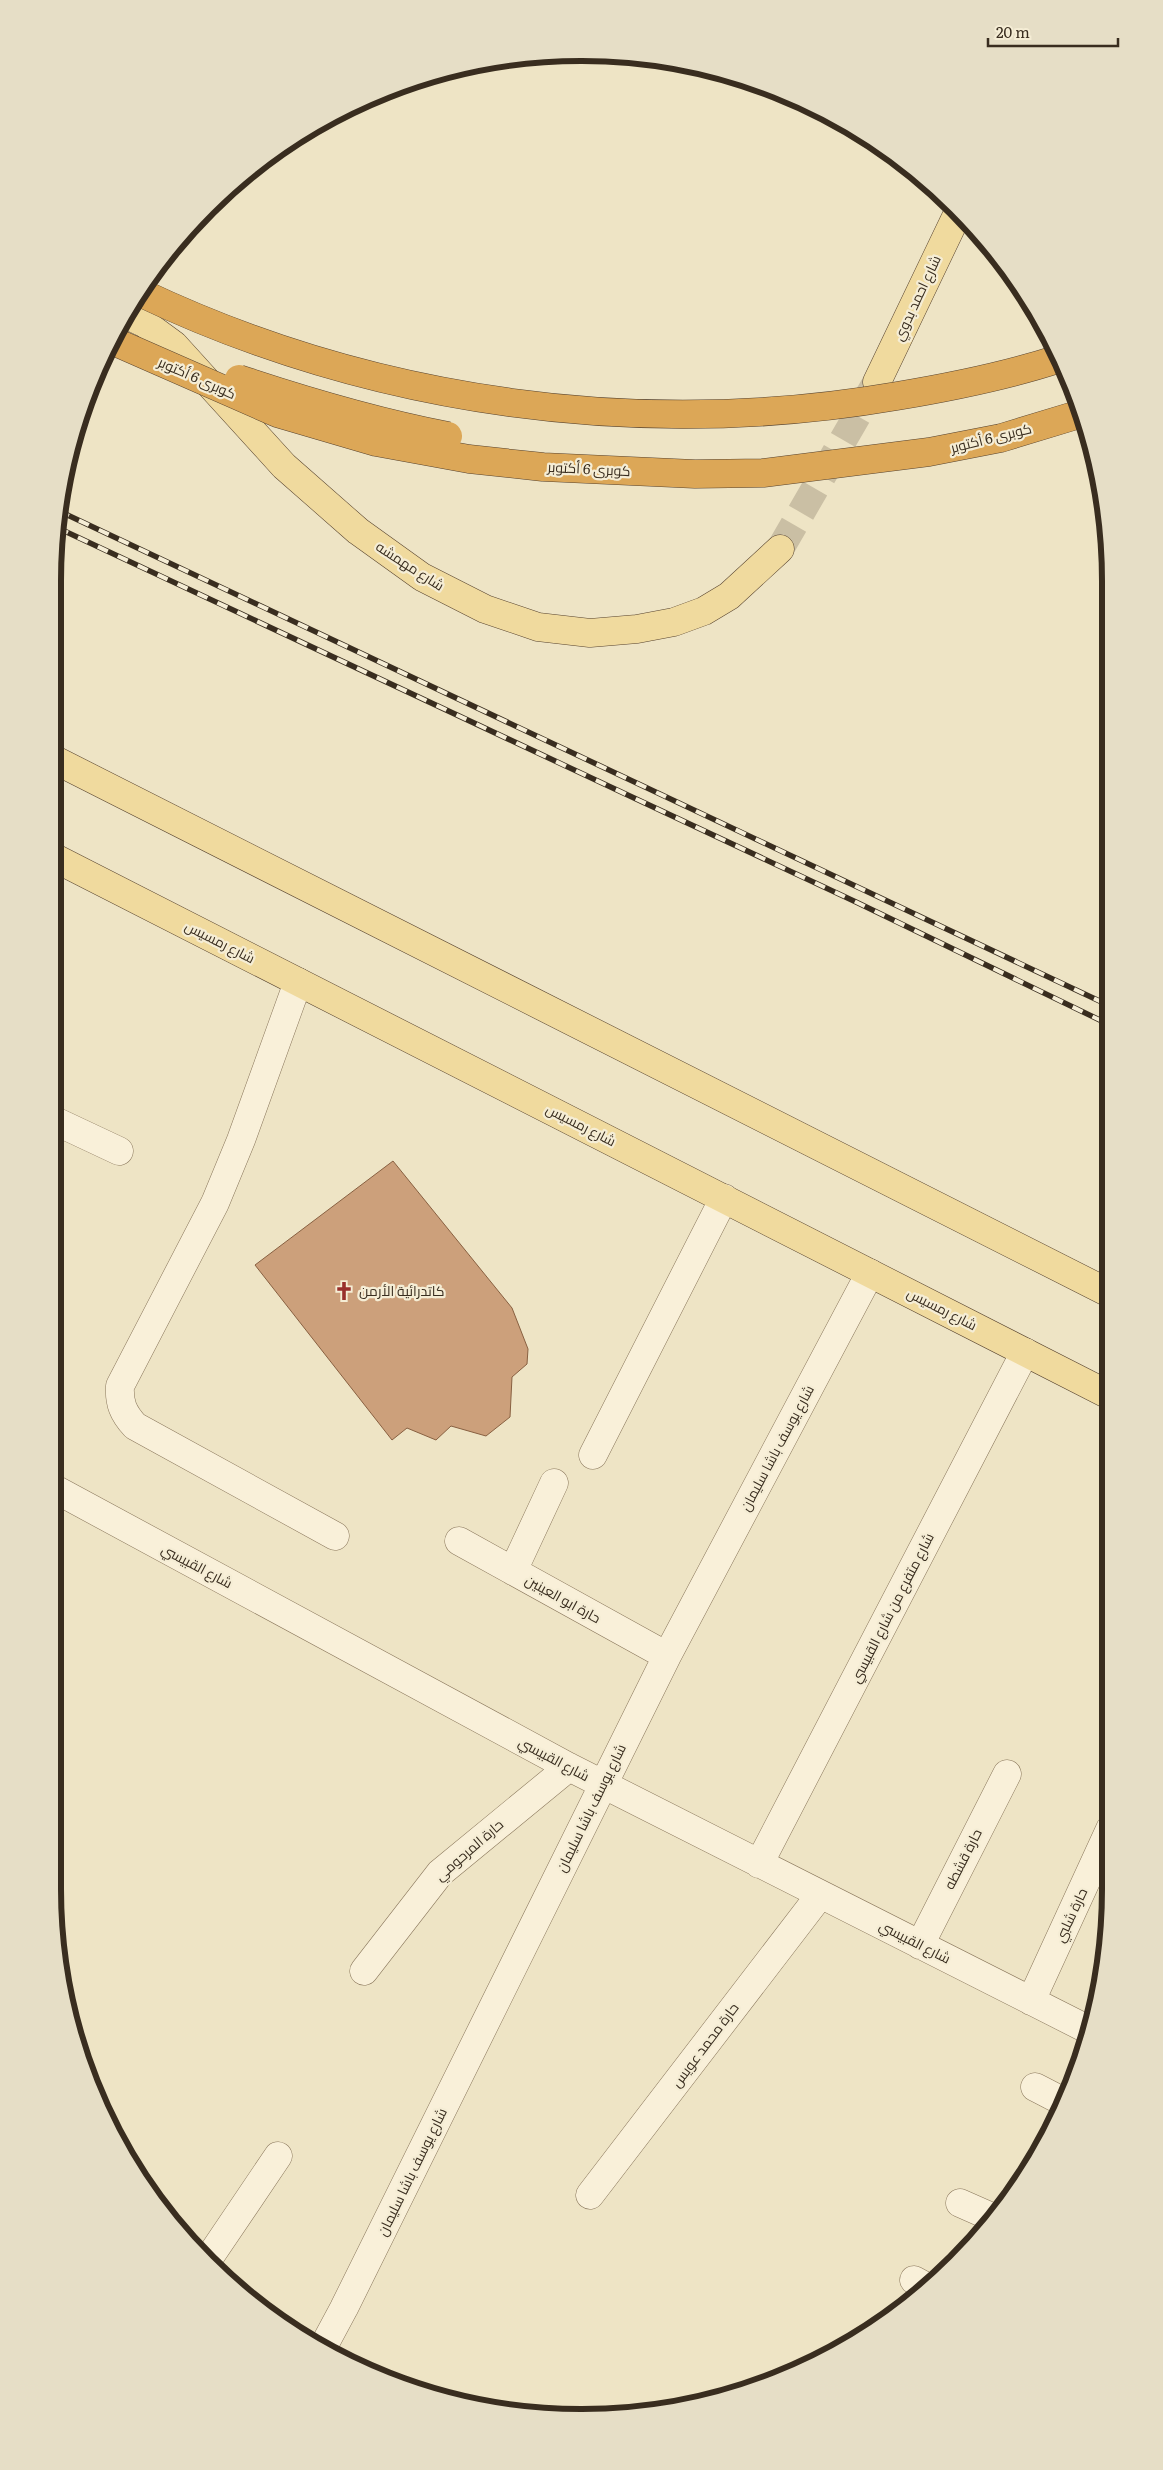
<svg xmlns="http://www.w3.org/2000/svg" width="1163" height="2470" viewBox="0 0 1163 2470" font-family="Literata,Cairo,serif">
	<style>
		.building { fill: #cca07b; stroke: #886041 }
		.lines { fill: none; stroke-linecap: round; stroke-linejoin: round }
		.major-tunnel { stroke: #cabfa4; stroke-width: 28; stroke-dasharray: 28 14; stroke-linecap: butt }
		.minor-casing { stroke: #89765b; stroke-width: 29 }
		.major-casing { stroke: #57432f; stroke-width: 29 }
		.minor { stroke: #f9f0d9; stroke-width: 28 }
		.major { stroke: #f0da9e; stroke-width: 28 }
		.rail-casing { stroke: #392d1f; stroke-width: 5.5 }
		.rail { stroke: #f5edd5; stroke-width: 4; stroke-dasharray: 11; stroke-linecap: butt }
		.highway-bridge-casing { stroke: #57432f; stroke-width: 29; stroke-linecap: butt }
		.highway-bridge { stroke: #dca757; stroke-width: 28 }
		.labels { text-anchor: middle; stroke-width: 4.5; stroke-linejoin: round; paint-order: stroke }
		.street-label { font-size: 14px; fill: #392d1f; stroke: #f5edd5 }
		.poi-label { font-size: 14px; fill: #392d1f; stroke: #f5edd5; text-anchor: start }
		.rim { fill: none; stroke: #392d1f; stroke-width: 6 }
	</style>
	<rect width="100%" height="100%" fill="#eee4c5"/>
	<!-- building -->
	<path class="building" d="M 393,1161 L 512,1308 L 528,1349 L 527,1364 L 512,1377 L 510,1417 L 486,1436 L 451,1426 L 436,1440 L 407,1428 L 392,1440 L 255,1265 Z"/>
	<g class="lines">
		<!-- major-tunnel -->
		<path class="major-tunnel" d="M 780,549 L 876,383"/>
		<!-- minor casing -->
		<g class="minor-casing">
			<path id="minor" d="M 298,982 L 241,1140 L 215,1203 L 120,1386 C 119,1403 123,1413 135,1426 L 335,1536
				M 53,1120 L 119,1151
				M 593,1455 L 724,1198
				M 53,1488 L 569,1767 L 1089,2030
				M 459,1541 L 667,1656
				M 513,1571 L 554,1483
				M 759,1864 L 1025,1352
				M 920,1945 L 1007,1774
				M 364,1971 L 440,1873 L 569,1767
				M 1031,2001 L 1110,1829
				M 1035,2087 L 1064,2102
				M 590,2195 L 820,1895
				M 960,2203 L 994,2218
				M 207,2261 L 278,2156
				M 914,2280 L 927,2287
				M 322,2349 L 344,2308 L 667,1656 L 870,1273"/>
		</g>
		<!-- major casing -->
		<g class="major-casing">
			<path id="major" d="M 127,315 L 144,323 L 174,345 L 284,466 L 358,531 L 422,577 L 485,609 L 538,627 L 590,633 L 637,629 L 674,622 L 704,611 L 729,596 L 780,549
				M 877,382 L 957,215
				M 53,759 L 1109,1293
				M 53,857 L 1109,1395"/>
		</g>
		<!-- minor -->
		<use href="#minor" class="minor"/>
		<!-- major -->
		<use href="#major" class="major"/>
		<!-- rail casing -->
		<g class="rail-casing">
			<path id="rail" d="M 59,511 L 1108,1005
				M 58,528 L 856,902 L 1108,1024"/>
		</g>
		<!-- rail -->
		<use href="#rail" class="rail"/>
		<!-- highway-bridge casing -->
		<g class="highway-bridge-casing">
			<path id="highway-bridge" d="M 139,292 C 374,404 641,440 897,396 C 951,387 1006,376 1058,359
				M 113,341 L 277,413 L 376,442 L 469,459 L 543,467 L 695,474 L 763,473 L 929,452 L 1001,438 L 1080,414
				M 239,379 C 308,402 376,422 448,436"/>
		</g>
		<!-- highway-bridge -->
		<use href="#highway-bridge" class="highway-bridge"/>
	</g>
	<!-- icons -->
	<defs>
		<g id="church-bare" transform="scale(1.5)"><path d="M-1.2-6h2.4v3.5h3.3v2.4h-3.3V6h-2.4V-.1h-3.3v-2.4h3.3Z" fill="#98302c" stroke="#f5edd5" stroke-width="2.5" paint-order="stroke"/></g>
	</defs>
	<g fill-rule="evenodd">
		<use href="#church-bare" x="344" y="1291"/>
	</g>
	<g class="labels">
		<!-- street labels -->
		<g class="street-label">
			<text transform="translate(917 298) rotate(-65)" y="5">شارع احمد بدوي</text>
			<text transform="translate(197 378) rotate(24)" y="5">كوبرى 6 أكتوبر</text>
			<text transform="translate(991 438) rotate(-14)" y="5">كوبرى 6 أكتوبر</text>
			<text transform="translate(589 469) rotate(3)" y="5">كوبرى 6 أكتوبر</text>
			<text transform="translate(410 566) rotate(33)" y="5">شارع مهمشه</text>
			<text transform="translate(220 942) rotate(27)" y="5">شارع رمسيس</text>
			<text transform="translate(581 1125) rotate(27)" y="5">شارع رمسيس</text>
			<text transform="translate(942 1309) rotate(27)" y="5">شارع رمسيس</text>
			<text transform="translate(777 1448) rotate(-62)" y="5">شارع يوسف باشا سليمان</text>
			<text transform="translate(197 1566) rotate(28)" y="5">شارع القبيسي</text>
			<text transform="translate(563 1599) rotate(29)" y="5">حارة ابو العينين</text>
			<text transform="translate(892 1608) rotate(-63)" y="5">شارع متفرع من شارع القبيسي</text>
			<text transform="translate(554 1759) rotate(28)" y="5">شارع القبيسي</text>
			<text transform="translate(591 1808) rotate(-64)" y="5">شارع يوسف باشا سليمان</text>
			<text transform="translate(469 1850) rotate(-41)" y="5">حارة المرحومي</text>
			<text transform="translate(963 1859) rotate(-63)" y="5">حارة قشطه</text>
			<text transform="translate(1071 1915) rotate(-65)" y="5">حارة شلبي</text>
			<text transform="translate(915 1942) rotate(27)" y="5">شارع القبيسي</text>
			<text transform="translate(705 2045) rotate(-53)" y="5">حارة محمد عويس</text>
			<text transform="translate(412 2172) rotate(-64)" y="5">شارع يوسف باشا سليمان</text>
		</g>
		<!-- poi labels -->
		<g class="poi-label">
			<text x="359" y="1296">كاتدرائية الأرمن</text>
		</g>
	</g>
	<!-- crop -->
	<path d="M0 0H1163V2470H0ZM581 61H582A520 520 0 0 1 1102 581V1889A520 520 0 0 1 582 2409H581A520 520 0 0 1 61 1889V581A520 520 0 0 1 581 61Z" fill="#e6dec6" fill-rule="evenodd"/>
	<path class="rim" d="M581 61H582A520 520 0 0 1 1102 581V1889A520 520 0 0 1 582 2409H581A520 520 0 0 1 61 1889V581A520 520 0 0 1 581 61Z"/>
	<!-- scale -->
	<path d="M988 38v8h130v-8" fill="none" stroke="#392d1f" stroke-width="2.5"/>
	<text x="996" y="38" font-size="15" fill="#392d1f" stroke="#f5edd5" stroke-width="4" paint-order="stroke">20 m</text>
</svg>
